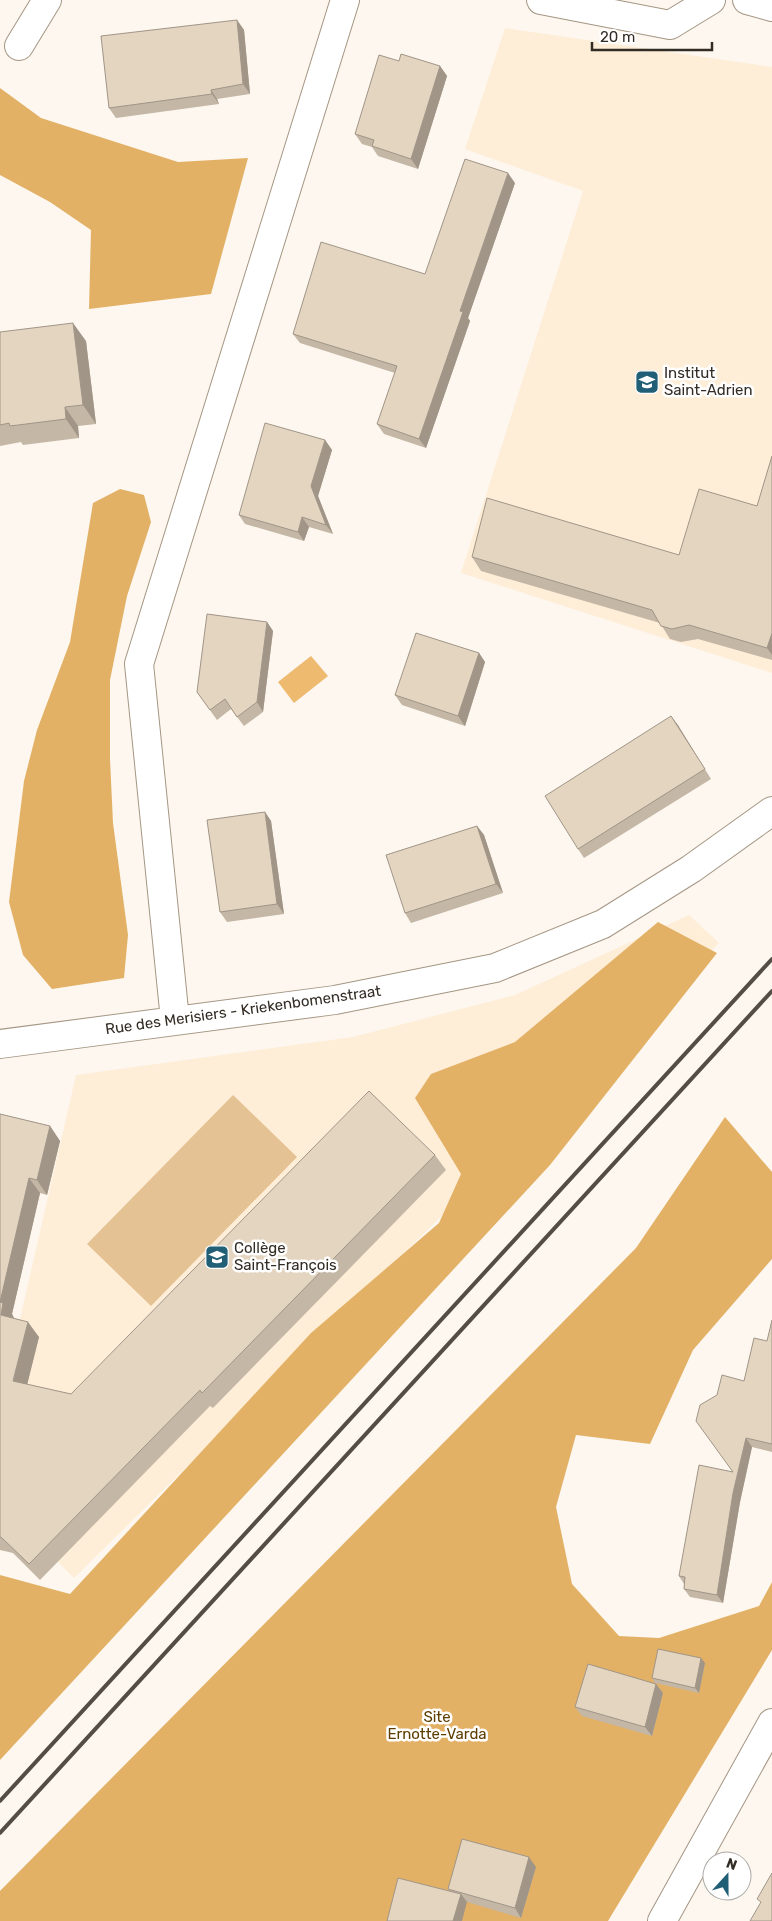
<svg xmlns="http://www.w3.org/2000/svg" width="772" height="1921" viewBox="0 0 772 1921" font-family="Rubik,sans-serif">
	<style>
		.built { fill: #feeed8 }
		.green { fill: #e4c293 }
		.forest { fill: #e3b166 }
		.water { fill: #edba6f }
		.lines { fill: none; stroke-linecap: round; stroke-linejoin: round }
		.street-casing { stroke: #a49683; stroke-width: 30 }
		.street { stroke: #fff; stroke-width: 28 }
		.rail { stroke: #534d45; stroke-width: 4 }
		.wall { fill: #c4b7a6 }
		.shaded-wall { fill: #a09587 }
		.building { fill: #e4d5c1; stroke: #a09587 }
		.labels { text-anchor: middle; stroke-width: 5; stroke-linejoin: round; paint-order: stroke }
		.poi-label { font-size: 15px; fill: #322c24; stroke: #fff; text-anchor: start }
		.street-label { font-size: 15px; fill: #322c24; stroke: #fff }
		.park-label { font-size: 15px; fill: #5e3e00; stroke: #fff }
	</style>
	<rect width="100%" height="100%" fill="#fdf7ef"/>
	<!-- built -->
	<path class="built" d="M 505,28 L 772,67 L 772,673 L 461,573 L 583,191 L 465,149 Z
		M 689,915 L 719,943 L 74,1578 L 0,1504 L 14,1318 L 20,1319 L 76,1075 L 353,1037 L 515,995 Z"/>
	<!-- green -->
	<path class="green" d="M 233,1095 L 297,1157 L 151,1306 L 87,1244 Z"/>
	<!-- forest -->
	<path class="forest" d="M 0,88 L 41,118 L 178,162 L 248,158 L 211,294 L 89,309 L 91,230 L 50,202 L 0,175 Z
		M 120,489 L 144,495 L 151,522 L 127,596 L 110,680 L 110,759 L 113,823 L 128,935 L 124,978 L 52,989 L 23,955 L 9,902 L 24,781 L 37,730 L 70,642 L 93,503 Z
		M 658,922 L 717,953 L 550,1165 L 0,1760 L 0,1575 L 70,1594 L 311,1333 L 439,1223 L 461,1174 L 415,1098 L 431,1074 L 515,1042 Z
		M 725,1117 L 772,1172 L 772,1259 L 693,1350 L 650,1444 L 576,1435 L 556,1507 L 572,1584 L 619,1636 L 659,1638 L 759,1606 L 772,1582 L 772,1650 L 608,1921 L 0,1921 L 0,1891 L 636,1248 Z"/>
	<!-- water -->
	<path class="water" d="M 311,656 L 328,676 L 294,703 L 278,682 Z"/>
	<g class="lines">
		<!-- street casing -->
		<g class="street-casing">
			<path id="street" d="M 541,0 L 670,25 L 711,0
				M 747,0 L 772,7
				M 19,46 L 47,0
				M 175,1020 L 139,664 L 345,0
				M 0,1044 L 335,1000 L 495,968 L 603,924 L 691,869 L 772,811
				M 662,1921 L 772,1723"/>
		</g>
		<!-- street -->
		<use href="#street" class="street"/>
		<!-- rail -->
		<path class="rail" d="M 0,1801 L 772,959
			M 0,1833 L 772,991"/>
	</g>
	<!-- wall -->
	<path class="wall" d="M 237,20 L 244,30 L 250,94 L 217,99 L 219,104 L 116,118 L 109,108 Z
		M 399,61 L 440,66 L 447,76 L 418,169 L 378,156 L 372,147 L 362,144 L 355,134 Z
		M 515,183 L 468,318 L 470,321 L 426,448 L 384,434 L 377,424 L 395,373 L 300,343 L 293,334 L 425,274 Z
		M 0,332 L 86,341 L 96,424 L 78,426 L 79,438 L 23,445 L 21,442 L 0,446 Z
		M 325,440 L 332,450 L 318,496 L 333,534 L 309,527 L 304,541 L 245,524 L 239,515 Z
		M 772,456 L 772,660 L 698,639 L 681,642 L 670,639 L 660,623 L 481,571 L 472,557 L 679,555 L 757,506 Z
		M 267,622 L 273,631 L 263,712 L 244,726 L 231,709 L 217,720 L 197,692 Z
		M 479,653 L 485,662 L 465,726 L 402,705 L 395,695 Z
		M 671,716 L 711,779 L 584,858 L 578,849 Z
		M 265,812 L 271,821 L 284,914 L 227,922 L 220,912 Z
		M 477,826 L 484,835 L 503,893 L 411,923 L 405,913 Z
		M 0,1114 L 50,1126 L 60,1141 L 47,1195 L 40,1193 L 12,1314 L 14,1318 L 39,1337 L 27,1385 L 71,1394 L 435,1155 L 446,1170 L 213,1408 L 210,1406 L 40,1580 L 13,1553 L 0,1550 Z
		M 772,1320 L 772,1452 L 752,1447 L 740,1502 L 723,1603 L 690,1597 L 684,1589 L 684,1584 L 679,1576 L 733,1472 L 717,1395 L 744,1381 L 767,1341 Z
		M 705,1663 L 699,1693 L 655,1683 L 652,1678 Z
		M 656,1684 L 663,1693 L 652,1736 L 582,1716 L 575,1707 Z
		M 536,1867 L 521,1918 L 467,1902 L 450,1891 L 448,1889 Z"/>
	<!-- shaded-wall -->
	<path class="shaded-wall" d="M 237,20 L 244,30 L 250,94 L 243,84 Z
		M 440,66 L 447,76 L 418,169 L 411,159 Z
		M 211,90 L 217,99 L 219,104 L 212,94 Z
		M 508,173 L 515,183 L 468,318 L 470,321 L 426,448 L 419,439 L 460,311 Z
		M 73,323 L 86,341 L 96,424 L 83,405 Z
		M 65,407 L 78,426 L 79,438 L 66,419 Z
		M 325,440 L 332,450 L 318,496 L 333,534 L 326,525 L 311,486 Z
		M 302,517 L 309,527 L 304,541 L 298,532 Z
		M 267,622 L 273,631 L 263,712 L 257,702 Z
		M 772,633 L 772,655 L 767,648 Z
		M 479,653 L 485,662 L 465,726 L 458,716 Z
		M 671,716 L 678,725 L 711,779 L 705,769 Z
		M 265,812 L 271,821 L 284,914 L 277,904 Z
		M 477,826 L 484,835 L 503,893 L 496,884 Z
		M 50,1126 L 60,1141 L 47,1195 L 37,1180 Z
		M 29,1178 L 40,1193 L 12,1314 L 14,1318 L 1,1315 L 0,1302 Z
		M 28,1322 L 39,1337 L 24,1397 L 13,1381 Z
		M 746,1438 L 752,1447 L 740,1502 L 723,1603 L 717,1595 L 733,1493 Z
		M 701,1658 L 705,1663 L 699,1693 L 695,1688 Z
		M 656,1684 L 663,1693 L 652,1736 L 645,1727 Z
		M 529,1857 L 536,1867 L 521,1918 L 515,1908 Z
		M 461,1894 L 467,1902 L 462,1921 L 453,1921 Z"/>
	<!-- building -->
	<path class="building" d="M 237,20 L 243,84 L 211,90 L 212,94 L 109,108 L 101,36 Z
		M 401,54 L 440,66 L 411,159 L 372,146 L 374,140 L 355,134 L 379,55 L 399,61 Z
		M 465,159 L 508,173 L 460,311 L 463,312 L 419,439 L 377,424 L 397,366 L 293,334 L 321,242 L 425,274 Z
		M 73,323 L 83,405 L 65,407 L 66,419 L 10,426 L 9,423 L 0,425 L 0,332 Z
		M 265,423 L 325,440 L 311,486 L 326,525 L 302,517 L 298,532 L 239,515 Z
		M 772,456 L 772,633 L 767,648 L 689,625 L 672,629 L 661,626 L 652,610 L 472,557 L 487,498 L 679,555 L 699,489 L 757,506 Z
		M 207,614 L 267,622 L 257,702 L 237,717 L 225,699 L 210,710 L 197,692 Z
		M 416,633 L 479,653 L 458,716 L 395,695 Z
		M 671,716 L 705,769 L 578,849 L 545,796 Z
		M 265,812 L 277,904 L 220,912 L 207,820 Z
		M 477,826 L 496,884 L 405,913 L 386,855 Z
		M 369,1091 L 435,1155 L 202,1393 L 200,1390 L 29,1564 L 2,1538 L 0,1537 L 0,1114 L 50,1126 L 37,1180 L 29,1178 L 0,1302 L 3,1303 L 1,1315 L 28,1322 L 13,1381 L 71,1394 Z
		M 772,1320 L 772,1444 L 746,1438 L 733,1493 L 717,1595 L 684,1589 L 685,1577 L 679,1576 L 699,1465 L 733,1472 L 696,1421 L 700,1405 L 717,1395 L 722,1375 L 744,1381 L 754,1338 L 767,1341 Z
		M 658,1649 L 701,1658 L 695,1688 L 652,1678 Z
		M 588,1664 L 656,1684 L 645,1727 L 575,1707 Z
		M 462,1839 L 529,1857 L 515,1908 L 448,1889 Z
		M 772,1873 L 772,1921 L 750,1921 L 761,1902 L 757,1899 Z
		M 398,1878 L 461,1894 L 453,1921 L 387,1921 Z"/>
	<!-- icons -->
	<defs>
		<g id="school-square" transform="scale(1.25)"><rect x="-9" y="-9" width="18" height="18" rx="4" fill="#215f76" stroke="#fff"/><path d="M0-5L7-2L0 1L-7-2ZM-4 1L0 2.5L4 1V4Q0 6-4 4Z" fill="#fff"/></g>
	</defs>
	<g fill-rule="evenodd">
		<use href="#school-square" x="647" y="382"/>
		<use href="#school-square" x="217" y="1257"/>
	</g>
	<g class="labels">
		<!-- poi labels -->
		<g class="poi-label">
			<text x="664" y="378">Institut<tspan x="664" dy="17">Saint-Adrien</tspan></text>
			<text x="234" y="1253">Collège<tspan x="234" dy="17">Saint-François</tspan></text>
		</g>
		<!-- street labels -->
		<g class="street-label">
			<text transform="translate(243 1010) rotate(-8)" y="5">Rue des Merisiers - Kriekenbomenstraat</text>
		</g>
		<!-- park labels -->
		<g class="park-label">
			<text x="437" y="1722">Site<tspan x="437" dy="17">Ernotte-Varda</tspan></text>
		</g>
	</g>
	<!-- north arrow -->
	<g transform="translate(727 1876) rotate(21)"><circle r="24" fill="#ffffff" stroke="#adaba7"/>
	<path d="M0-4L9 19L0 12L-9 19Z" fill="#215f76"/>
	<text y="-8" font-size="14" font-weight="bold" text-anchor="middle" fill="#322c24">N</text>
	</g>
	<!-- scale -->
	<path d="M592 42v8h120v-8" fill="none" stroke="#322c24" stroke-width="2.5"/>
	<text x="600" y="42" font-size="15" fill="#322c24" stroke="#ffffff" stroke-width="4" paint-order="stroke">20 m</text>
</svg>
